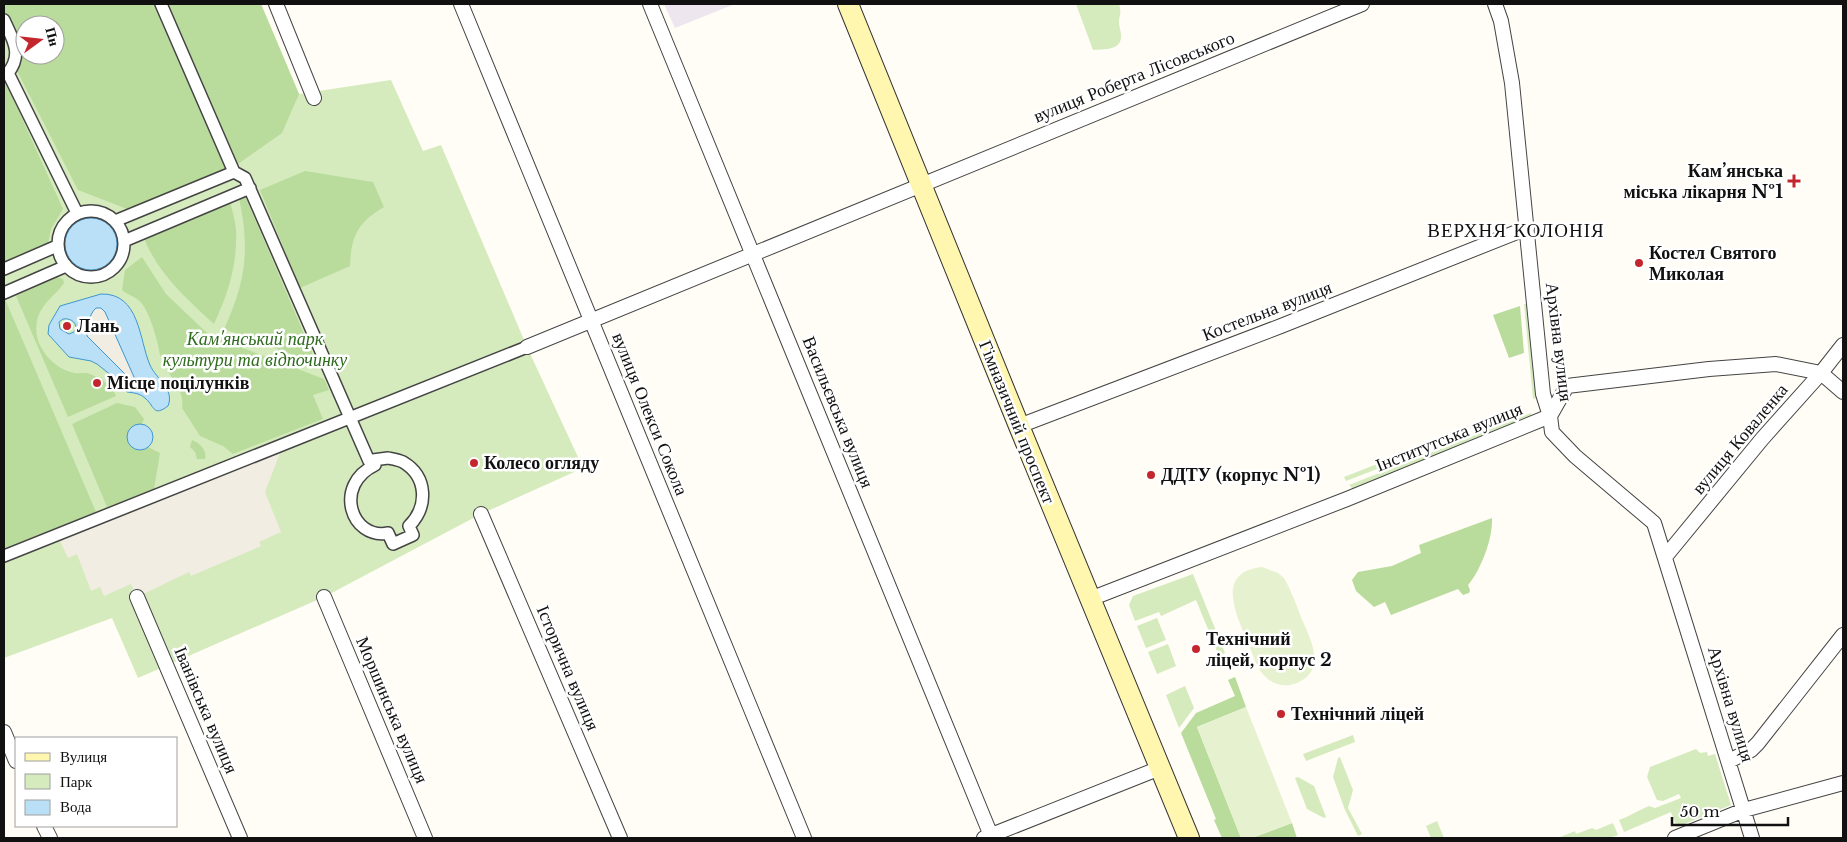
<svg xmlns="http://www.w3.org/2000/svg" width="1847" height="842" viewBox="0 0 1847 842" font-family="'Libre Baskerville',serif">
	<style>
		.industrial { fill: #eee6ef }
		.green { fill: #d5ebbd; fill-rule: evenodd }
		.forest { fill: #b9dc9c; fill-rule: evenodd }
		.pitch { fill: #e6f2cf }
		.plaza { fill: #f1ede2 }
		.water { fill: #b9e0f7; stroke: #3f96cf; fill-rule: evenodd }
		.lines { fill: none; stroke-linecap: round; stroke-linejoin: round }
		.pedestrian-casing { stroke: #444; stroke-width: 14 }
		.minor-casing { stroke: #444; stroke-width: 16 }
		.secondary-casing { stroke: #333; stroke-width: 22 }
		.pedestrian { stroke: #fff; stroke-width: 11 }
		.minor { stroke: #fff; stroke-width: 14 }
		.secondary { stroke: #fff6b0; stroke-width: 20 }
		.poi-dot { fill: #c4262e; stroke: #fff; stroke-width: 2 }
		.labels { text-anchor: middle; stroke-width: 5; stroke-linejoin: round; paint-order: stroke }
		.street-label { font-size: 18px; fill: #111; stroke: #fff }
		.poi-label { font-size: 18px; font-weight: bold; fill: #111; stroke: #fff; text-anchor: start }
		.park-label { font-size: 18px; font-style: italic; fill: #2f6b1f; stroke: #fff }
		.neighbourhood-label { font-size: 19px; letter-spacing: 1px; fill: #111; stroke: #fff }
	</style>
	<rect width="100%" height="100%" fill="#fffdf5"/>
	<!-- industrial -->
	<path class="industrial" d="M 664,4 L 735,4 L 675,28 Z"/>
	<!-- green -->
	<path class="green" d="M 4,4 L 261,4 L 299,94 L 391,80 L 423,151 L 441,145 L 527,347 L 583,468 L 481,514 L 324,597 L 138,678 L 112,618 L 4,658 ZM 25,25 L 55,25 L 55,55 L 25,55 Z
		M 1076,4 L 1119,4 C 1122,14 1119,15 1119,23 C 1119,27 1121,31 1121,35 C 1122,51 1104,49 1093,50 Z
		M 1524,304 L 1527,304 L 1536,398 L 1533,399 Z
		M 1531,413 L 1532,417 L 1353,489 L 1349,485 Z
		M 1418,448 L 1421,452 L 1346,481 L 1344,477 Z
		M 1193,574 L 1225,653 L 1219,656 L 1196,600 L 1161,616 L 1159,612 L 1135,621 L 1129,605 L 1133,596 Z
		M 1157,618 L 1166,640 L 1146,648 L 1137,626 Z
		M 1168,644 L 1176,666 L 1157,674 L 1148,652 Z
		M 1185,686 L 1194,708 L 1179,728 L 1166,695 Z
		M 1353,735 L 1355,742 L 1306,761 L 1303,754 Z
		M 1696,749 L 1700,753 L 1707,752 L 1708,756 L 1715,754 L 1731,805 L 1677,827 L 1671,812 L 1624,832 L 1619,820 C 1630,816 1639,810 1649,806 L 1655,808 L 1681,798 L 1679,794 L 1663,801 L 1657,800 L 1647,777 L 1650,767 Z
		M 1340,757 L 1353,790 L 1348,808 L 1362,834 L 1358,836 L 1345,810 L 1333,777 L 1338,758 Z
		M 1298,777 L 1314,786 L 1326,817 L 1324,818 L 1307,809 L 1295,778 Z
		M 1437,821 L 1444,838 L 1431,838 L 1426,826 Z
		M 1613,823 L 1618,835 L 1609,838 L 1558,838 L 1575,831 L 1576,834 L 1592,828 L 1596,830 Z"/>
	<!-- forest -->
	<path class="forest" d="M 4,4 L 153,4 L 227,170 L 127,209 L 78,190 L 14,65 L 4,20 ZM 25,25 L 55,25 L 55,55 L 25,55 Z
		M 168,4 L 261,4 L 299,94 L 282,133 L 238,164 Z
		M 4,81 L 6,83 L 63,209 L 51,229 L 48,244 L 4,264 Z
		M 305,171 L 373,182 L 384,207 C 358,222 351,236 350,266 L 300,288 L 260,190 Z
		M 245,196 L 317,364 L 224,329 C 246,281 250,250 239,198 Z
		M 230,201 C 232,210 235,220 236,229 C 238,263 228,294 214,324 C 187,300 157,272 144,238 Z
		M 142,257 L 166,294 L 206,332 L 219,339 L 324,379 L 329,390 L 313,395 L 323,419 L 233,454 L 223,446 L 200,436 L 182,408 C 185,389 169,377 162,360 C 159,354 159,348 157,341 C 154,330 150,316 143,305 C 138,297 129,296 122,290 L 125,270 Z
		M 57,277 L 63,279 L 64,283 C 56,295 42,303 38,317 C 35,327 36,339 41,347 C 48,360 60,370 74,373 C 79,374 85,372 90,374 C 101,378 112,385 116,396 L 68,417 L 16,296 Z
		M 5,299 L 96,512 L 4,548 L 4,300 Z
		M 1520,306 L 1524,353 L 1509,358 L 1493,315 Z
		M 117,403 L 135,407 L 144,419 L 142,424 L 137,424 L 143,449 L 148,447 L 160,453 L 154,489 L 107,507 L 72,424 Z
		M 192,440 C 200,443 207,450 205,459 L 197,459 L 195,452 L 190,447 Z
		M 1492,518 C 1493,538 1481,570 1468,585 L 1470,590 L 1469,593 L 1463,595 L 1458,589 L 1391,615 L 1385,602 L 1374,607 L 1356,591 L 1352,580 L 1358,572 L 1392,566 L 1421,553 L 1419,545 Z
		M 1235,677 L 1246,707 L 1197,727 L 1241,838 L 1222,838 L 1214,820 L 1216,819 L 1181,733 L 1196,713 L 1235,696 L 1228,680 Z
		M 1292,823 L 1297,838 L 1252,838 Z"/>
	<!-- pitch -->
	<path class="pitch" d="M 1262,567 L 1278,573 L 1284,578 C 1291,590 1296,604 1301,617 C 1310,638 1328,670 1297,683 C 1287,687 1276,686 1268,679 C 1257,671 1253,655 1248,643 C 1237,616 1214,572 1262,567 Z
		M 1246,707 L 1292,823 L 1252,838 L 1241,838 L 1197,727 Z"/>
	<!-- plaza -->
	<path class="plaza" d="M 96,308 L 101,308 L 105,312 L 134,377 L 133,380 L 130,379 L 87,336 L 88,324 L 93,311 Z
		M 280,453 L 265,492 L 281,532 L 259,542 L 261,546 L 191,576 L 189,572 L 137,597 L 131,584 L 104,596 L 100,587 L 91,591 L 77,554 L 68,558 L 60,541 Z"/>
	<!-- water -->
	<path class="water" d="M65 244a26 26 0 1 1 52 0a26 26 0 1 1-52 0Z
		M 101,294 C 140,293 139,340 150,365 C 156,379 175,389 168,406 C 153,417 155,407 146,399 C 140,393 134,393 127,392 L 117,380 L 97,364 L 91,361 L 69,357 L 48,334 L 49,325 L 60,306 ZM 96,308 L 101,308 L 105,312 L 134,377 L 133,380 L 130,379 L 87,336 C 87,327 89,314 96,308 ZM 63,319 C 69,318 76,321 76,328 L 74,332 L 69,334 L 60,329 L 59,322 Z
		M127 437a13 13 0 1 1 26 0a13 13 0 1 1-26 0Z"/>
	<g class="lines">
		<!-- pedestrian casing -->
		<g class="pedestrian-casing">
			<path id="pedestrian" d="M 161,4 L 234,172 L 245,178 L 369,461 L 374,462
				M 4,20 C 13,40 23,54 8,73 L 4,74
				M 8,73 L 77,213
				M58 244a33 33 0 1 1 66 0a33 33 0 1 1-66 0Z
				M 115,221 L 234,172
				M 124,241 L 250,188
				M 4,269 L 57,246
				M 4,293 L 66,266
				M 388,458 C 393,459 399,460 403,462 C 428,477 428,507 409,526 L 413,535 L 393,544 L 388,533 C 351,540 333,485 375,465 L 373,460 Z
				M 4,556 L 527,347"/>
		</g>
		<!-- minor casing -->
		<g class="minor-casing">
			<path id="minor" d="M 276,4 L 314,98
				M 461,4 L 804,838
				M 650,4 L 992,838
				M 1495,4 L 1501,21 L 1512,83 L 1543,394 L 1550,416 L 1552,432 L 1575,456 L 1654,523 L 1752,838
				M 527,347 L 1362,4
				M 1019,426 L 1281,326 L 1527,228
				M 481,514 L 620,838
				M 1665,557 L 1762,439 L 1821,373 L 1843,345
				M 137,597 L 240,838
				M 324,597 L 425,838
				M 1090,599 L 1347,499 L 1550,416 L 1567,386 L 1709,369 L 1776,364 L 1821,373 L 1843,392
				M 4,732 L 16,761
				M 1729,761 L 1751,750 L 1758,743 L 1843,635
				M 44,826 L 50,838
				M 984,838 L 1160,768
				M 1675,838 L 1744,810 L 1843,783"/>
		</g>
		<!-- secondary casing -->
		<g class="secondary-casing">
			<path id="secondary" d="M 848,4 L 1019,426 L 1189,838"/>
		</g>
		<!-- pedestrian -->
		<use href="#pedestrian" class="pedestrian"/>
		<!-- minor -->
		<use href="#minor" class="minor"/>
		<!-- secondary -->
		<use href="#secondary" class="secondary"/>
	</g>
	<!-- markers -->
	<g class="poi-dot">
		<path d="M1791.5 173.5h5v5h5v5h-5v5h-5v-5h-5v-5h5z"/>
		<circle cx="1639" cy="263" r="5"/>
		<circle cx="67" cy="326" r="5"/>
		<circle cx="97" cy="383" r="5"/>
		<circle cx="474" cy="463" r="5"/>
		<circle cx="1151" cy="475" r="5"/>
		<circle cx="1196" cy="649" r="5"/>
		<circle cx="1281" cy="714" r="5"/>
	</g>
	<g class="labels">
		<!-- street labels -->
		<g class="street-label">
			<text transform="translate(1134 77) rotate(-22)" y="6">вулиця Роберта Лісовського</text>
			<text transform="translate(1267 311) rotate(-21)" y="6">Костельна вулиця</text>
			<text transform="translate(1559 342) rotate(83)" y="6">Архівна вулиця</text>
			<text transform="translate(838 412) rotate(68)" y="6">Васильєвська вулиця</text>
			<text transform="translate(650 414) rotate(68)" y="6">вулиця Олекси Сокола</text>
			<text transform="translate(1017 422) rotate(68)" y="6">Гімназичний проспект</text>
			<text transform="translate(1449 437) rotate(-22)" y="6">Інститутська вулиця</text>
			<text transform="translate(1740 439) rotate(-50)" y="6">вулиця Коваленка</text>
			<text transform="translate(568 668) rotate(67)" y="6">Історична вулиця</text>
			<text transform="translate(1731 704) rotate(73)" y="6">Архівна вулиця</text>
			<text transform="translate(206 710) rotate(67)" y="6">Іванівська вулиця</text>
			<text transform="translate(392 710) rotate(67)" y="6">Моршинська вулиця</text>
		</g>
		<!-- poi labels -->
		<g class="poi-label">
			<text x="1783" y="177" text-anchor="end">Кам’янська<tspan x="1783" dy="21">міська лікарня №1</tspan></text>
			<text x="1649" y="259">Костел Святого<tspan x="1649" dy="21">Миколая</tspan></text>
			<text x="77" y="332">Лань</text>
			<text x="107" y="389">Місце поцілунків</text>
			<text x="484" y="469">Колесо огляду</text>
			<text x="1161" y="481">ДДТУ (корпус №1)</text>
			<text x="1206" y="645">Технічний<tspan x="1206" dy="21">ліцей, корпус 2</tspan></text>
			<text x="1291" y="720">Технічний ліцей</text>
		</g>
		<!-- park labels -->
		<g class="park-label">
			<text x="255" y="345">Кам'янський парк<tspan x="255" dy="21">культури та відпочинку</tspan></text>
		</g>
		<!-- neighbourhood labels -->
		<g class="neighbourhood-label">
			<text x="1516" y="237">ВЕРХНЯ КОЛОНІЯ</text>
		</g>
	</g>
	<!-- border -->
	<rect width="1847" height="842" fill="none" stroke="#111111" stroke-width="10"/>
	<!-- legend -->
	<rect x="15" y="737" width="162" height="90" fill="#ffffff" stroke="#a0a0a0"/>
	<rect x="25" y="753" width="25" height="8" fill="#fff6b0" stroke="#a0a0a0"/>
	<text x="60" y="762" font-size="15" fill="#111111">Вулиця</text>
	<rect x="25" y="774" width="25" height="15" fill="#d5ebbd" stroke="#a0a0a0"/>
	<text x="60" y="787" font-size="15" fill="#111111">Парк</text>
	<rect x="25" y="800" width="25" height="15" fill="#b9e0f7" stroke="#a0a0a0"/>
	<text x="60" y="812" font-size="15" fill="#111111">Вода</text>
	<!-- north arrow -->
	<g transform="translate(40 40) rotate(75)"><circle r="24" fill="#ffffff" stroke="#a0a0a0"/>
	<path d="M0-4L9 19L0 12L-9 19Z" fill="#c4262e"/>
	<text y="-8" font-size="14" font-weight="bold" text-anchor="middle" fill="#111111">Пн</text>
	</g>
	<!-- scale -->
	<path d="M1672 817v8h116v-8" fill="none" stroke="#111111" stroke-width="2.5"/>
	<text x="1680" y="817" font-size="15" fill="#111111" stroke="#ffffff" stroke-width="4" paint-order="stroke">50 m</text>
</svg>
